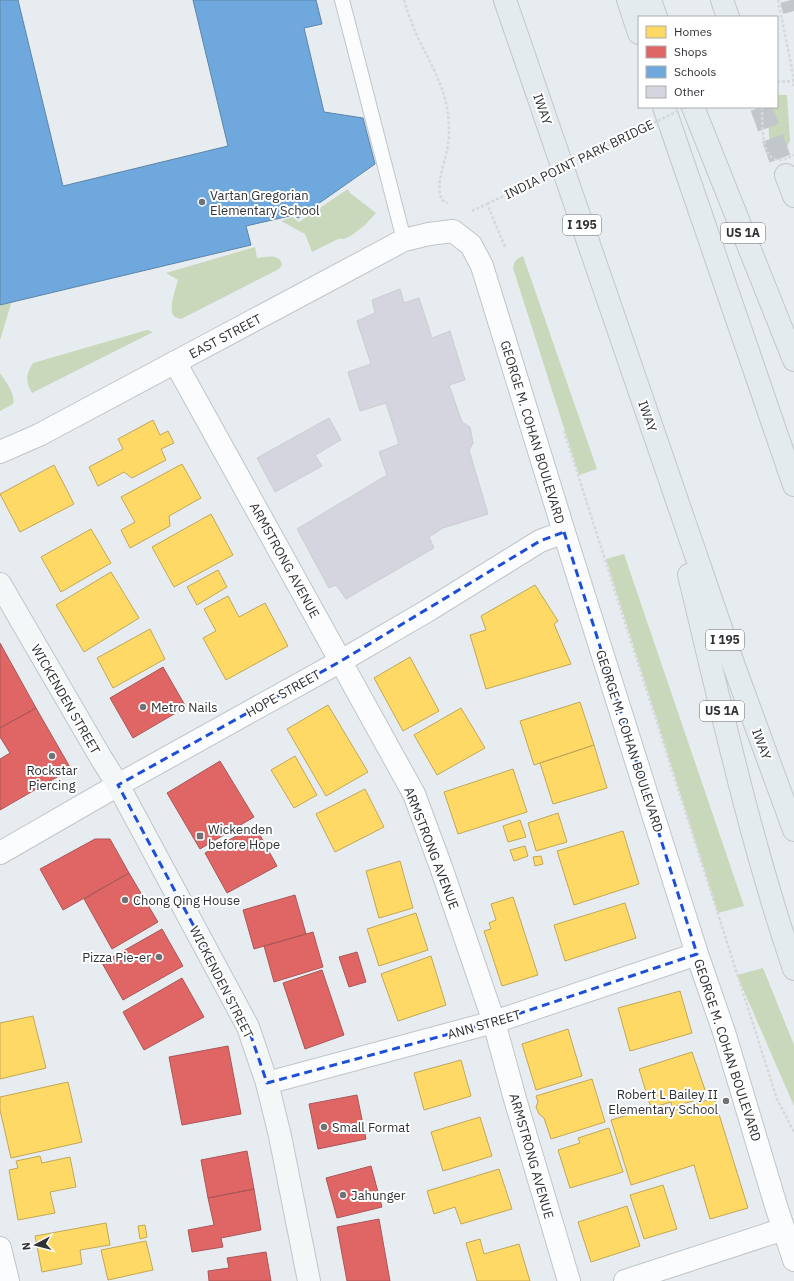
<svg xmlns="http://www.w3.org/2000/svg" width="794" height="1281" viewBox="0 0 794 1281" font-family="'IBM Plex Sans',sans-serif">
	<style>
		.green { fill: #c9d7bb }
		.homes { fill: #ffd966; stroke: #c1a757 }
		.shops { fill: #e06666; stroke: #ab5657 }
		.schools { fill: #6fa8dc; stroke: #5c85aa }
		.building { fill: #d5d5df; stroke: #cbcdd1 }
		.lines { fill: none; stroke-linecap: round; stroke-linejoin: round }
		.tertiary-tunnel { stroke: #c2c7cb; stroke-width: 22; stroke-dasharray: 22 11; stroke-linecap: butt }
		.motorway-tunnel { stroke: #c2c7cb; stroke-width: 22; stroke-dasharray: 22 11; stroke-linecap: butt }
		.service-casing { stroke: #c1c5c8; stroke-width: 16 }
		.minor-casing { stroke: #c1c5c8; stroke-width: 24 }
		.tertiary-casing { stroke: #c1c5c8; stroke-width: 24 }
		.secondary-casing { stroke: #c1c5c8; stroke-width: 24 }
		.motorway-casing { stroke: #c5c7c9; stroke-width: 24 }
		.path { stroke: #d8d8da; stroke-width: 2.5; stroke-dasharray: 3 2; stroke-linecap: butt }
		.service { stroke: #fbfcfd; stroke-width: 14 }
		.minor { stroke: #fbfcfd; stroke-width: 22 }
		.tertiary { stroke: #fbfcfd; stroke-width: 22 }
		.secondary { stroke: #f4f7f8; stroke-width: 22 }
		.motorway { stroke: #e3ebef; stroke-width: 22 }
		.path-bridge { stroke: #d8d8da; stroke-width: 2.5; stroke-dasharray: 3 2; stroke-linecap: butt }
		.marked { fill: none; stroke: #1d4ed8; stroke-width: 3; stroke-dasharray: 8 5; stroke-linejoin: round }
		.poi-dot { fill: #6f7376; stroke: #fff; stroke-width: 1.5 }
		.labels { text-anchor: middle; stroke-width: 4; stroke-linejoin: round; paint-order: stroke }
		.shield { fill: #fff; stroke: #6d7072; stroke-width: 1 }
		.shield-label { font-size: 12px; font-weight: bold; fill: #2f3235 }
		.street-label { font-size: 13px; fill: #2f3235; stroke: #fff }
		.poi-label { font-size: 13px; fill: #2f3235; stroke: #fff; text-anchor: start }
	</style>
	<rect width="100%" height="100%" fill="#e7ecf0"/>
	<!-- green -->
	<path class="green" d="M 777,95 L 787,95 L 790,141 L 785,150 C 781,151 776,152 773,149 C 767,144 769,116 769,107 L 777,107 Z
		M 348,189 L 350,193 L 376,213 L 365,225 L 352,235 L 344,239 L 338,239 L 312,252 L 305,234 L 281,221 L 292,217 L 299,222 Z
		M 255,247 L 257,258 C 266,257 280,253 282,265 L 279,269 L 181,319 C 179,318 176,318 175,317 C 167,311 176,288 178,280 L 166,273 Z
		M 523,256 L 597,469 L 579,475 L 513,268 C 515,260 516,259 523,256 Z
		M 11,303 L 10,307 L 0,340 L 0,305 Z
		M 147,330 L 153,332 L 32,393 C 25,380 26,375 33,363 Z
		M 0,373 C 5,381 16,394 13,404 L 0,411 Z
		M 624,554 L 744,906 L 718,913 L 606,559 Z
		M 763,968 L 794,1045 L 794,1106 L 737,975 Z"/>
	<!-- homes -->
	<path class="homes" d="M 153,420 L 160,435 L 168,431 L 174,443 L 161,449 L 166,460 L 132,478 L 124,472 L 98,486 L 89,467 L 123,449 L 118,439 Z
		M 182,464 L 201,498 L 169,516 L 170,526 L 130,548 L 121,530 L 135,522 L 121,497 Z
		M 54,465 L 74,504 L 20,532 L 0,494 Z
		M 211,514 L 233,555 L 174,587 L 152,547 Z
		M 91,529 L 111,563 L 61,592 L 41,557 Z
		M 218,570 L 227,587 L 197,605 L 187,587 Z
		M 111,572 L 139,618 L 84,652 L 56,605 Z
		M 535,585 L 558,621 L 554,624 L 571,664 L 486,689 L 470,635 L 486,630 L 481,616 Z
		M 228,596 L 239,617 L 265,603 L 288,646 L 226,680 L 203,638 L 216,631 L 204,609 Z
		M 150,629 L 165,659 L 113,688 L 97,658 Z
		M 410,657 L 439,711 L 403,731 L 374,678 Z
		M 580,702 L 594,745 L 534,765 L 520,721 Z
		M 328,705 L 368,772 L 326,796 L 287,729 Z
		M 461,708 L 485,748 L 437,775 L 414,735 Z
		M 594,745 L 607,788 L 553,804 L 540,763 Z
		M 295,756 L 317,795 L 294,808 L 271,770 Z
		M 513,769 L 527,812 L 458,834 L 444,792 Z
		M 365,789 L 384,827 L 335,852 L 316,814 Z
		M 558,813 L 567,842 L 536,851 L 528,823 Z
		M 520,820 L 526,837 L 508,842 L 503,826 Z
		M 623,831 L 639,884 L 574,905 L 557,851 Z
		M 525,846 L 528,856 L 514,861 L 510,850 Z
		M 541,856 L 543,864 L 535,866 L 533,857 Z
		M 400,861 L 413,908 L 379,918 L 366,871 Z
		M 513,897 L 538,975 L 502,986 L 484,931 L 491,929 L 489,923 L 496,920 L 491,904 Z
		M 625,903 L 636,938 L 565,961 L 554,925 Z
		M 416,913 L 428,950 L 379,966 L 367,929 Z
		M 431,956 L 446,1005 L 398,1021 L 381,974 Z
		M 680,991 L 692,1033 L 630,1051 L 618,1008 Z
		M 33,1016 L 46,1068 L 0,1079 L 0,1023 Z
		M 568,1029 L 582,1076 L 536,1090 L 522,1044 Z
		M 692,1052 L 705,1090 L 700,1099 L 672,1107 L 671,1102 L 651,1108 L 639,1069 Z
		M 461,1060 L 471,1096 L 424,1110 L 414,1073 Z
		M 592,1079 L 605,1122 L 551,1139 L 544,1118 L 539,1114 L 536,1107 L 538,1102 L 536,1096 Z
		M 68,1082 L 82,1142 L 11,1158 L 0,1110 L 0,1097 Z
		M 714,1098 L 748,1208 L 710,1219 L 694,1165 L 631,1185 L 611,1120 L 655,1107 L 658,1116 Z
		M 480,1117 L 492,1156 L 443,1171 L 431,1132 Z
		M 609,1128 L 623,1172 L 570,1188 L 558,1150 L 580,1143 L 578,1138 Z
		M 40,1156 L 42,1163 L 70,1157 L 76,1187 L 50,1192 L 55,1213 L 18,1220 L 9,1170 L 18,1168 L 16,1161 Z
		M 499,1169 L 512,1209 L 461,1224 L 455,1207 L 434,1214 L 427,1191 Z
		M 663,1185 L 677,1229 L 644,1239 L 630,1195 Z
		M 627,1206 L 640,1246 L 591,1262 L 578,1222 Z
		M 106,1223 L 110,1245 L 80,1250 L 82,1264 L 42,1272 L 35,1236 Z
		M 145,1225 L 147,1237 L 140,1239 L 138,1226 Z
		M 480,1239 L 484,1254 L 519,1244 L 530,1281 L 477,1281 L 466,1243 Z
		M 146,1241 L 153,1270 L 108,1280 L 101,1250 Z"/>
	<!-- shops -->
	<path class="shops" d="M 0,643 L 36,708 L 0,728 Z
		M 163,667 L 186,707 L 133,738 L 110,698 Z
		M 36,708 L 71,769 L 0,810 L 0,759 L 10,753 L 0,737 L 0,728 Z
		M 220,761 L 254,817 L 200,849 L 167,793 Z
		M 255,826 L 277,866 L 227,893 L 205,853 Z
		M 95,839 L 110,839 L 129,873 L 63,910 L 40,869 Z
		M 129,873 L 158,922 L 112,949 L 84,899 Z
		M 295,895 L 306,934 L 254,949 L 243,910 Z
		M 162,929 L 183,966 L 123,1000 L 102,963 Z
		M 313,932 L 323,967 L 274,982 L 264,946 Z
		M 357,952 L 366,982 L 349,987 L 339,957 Z
		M 322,970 L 344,1035 L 305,1049 L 283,983 Z
		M 182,978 L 204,1017 L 144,1050 L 123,1012 Z
		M 228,1046 L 241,1114 L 182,1125 L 169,1057 Z
		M 357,1095 L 366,1139 L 318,1149 L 309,1104 Z
		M 247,1151 L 254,1189 L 208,1198 L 201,1160 Z
		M 371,1166 L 382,1207 L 337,1218 L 326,1178 Z
		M 254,1189 L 261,1230 L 221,1238 L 223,1247 L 192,1252 L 188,1230 L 214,1225 L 208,1198 Z
		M 379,1219 L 390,1281 L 347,1281 L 337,1227 Z
		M 266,1252 L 271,1281 L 209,1281 L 208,1271 L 229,1268 L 227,1258 Z"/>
	<!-- schools -->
	<path class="schools" d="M 0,0 L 18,0 L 63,186 L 228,146 L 193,0 L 316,0 L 322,24 L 304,28 L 324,112 L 363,118 L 375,164 L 298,218 L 294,215 L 246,226 L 251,245 L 0,305 Z"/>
	<!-- building -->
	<path class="building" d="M 400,289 L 404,303 L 419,298 L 432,338 L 450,331 L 465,380 L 449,385 L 462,422 L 470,427 L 473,443 L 469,450 L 488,514 L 443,528 L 429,537 L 434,548 L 346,599 L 336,585 L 329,588 L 297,529 L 387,475 L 379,452 L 399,444 L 386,403 L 360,411 L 348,372 L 371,364 L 357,321 L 375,313 L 372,300 Z
		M 329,418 L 341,440 L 315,455 L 322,466 L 275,492 L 257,458 Z"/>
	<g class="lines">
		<!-- tertiary-tunnel -->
		<path class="tertiary-tunnel" d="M 791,0 L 794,11"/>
		<!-- motorway-tunnel -->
		<path class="motorway-tunnel" d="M 761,107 L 786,175"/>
		<!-- service casing -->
		<g class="service-casing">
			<path id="service" d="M 342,0 L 404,240"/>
		</g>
		<!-- minor casing -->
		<g class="minor-casing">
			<path id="minor" d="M 175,362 L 414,794 L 441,867 L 494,1022 L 515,1099 L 569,1281
				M 0,452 L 39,435 L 404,240 L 429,234 L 453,231 L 471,245 L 482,266 L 564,532 L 697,954 L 724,1032 L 777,1209 L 794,1260
				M 118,785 L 341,661 L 427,611 L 540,541 L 564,532
				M 267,1083 L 494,1022 L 697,954
				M 0,1248 L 8,1281
				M 625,1281 L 784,1229"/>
		</g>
		<!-- tertiary casing -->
		<g class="tertiary-casing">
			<path id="tertiary" d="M 0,853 L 118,785"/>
		</g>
		<!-- secondary casing -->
		<g class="secondary-casing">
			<path id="secondary" d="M 0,584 L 101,758 L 118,785 L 248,1027 L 267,1083 L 280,1136 L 309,1281"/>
		</g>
		<!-- motorway casing -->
		<g class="motorway-casing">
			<path id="motorway" d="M 505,0 L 734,666 L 794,830
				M 628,0 L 639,33
				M 650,0 L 656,17
				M 722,0 L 728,17
				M 664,107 L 794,485
				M 693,107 L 794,360
				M 786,175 L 794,196
				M 689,575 C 721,707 750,840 794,969"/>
		</g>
		<!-- path -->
		<path class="path" d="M 404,0 C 408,14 413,27 419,40 C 431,64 444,86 448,113 C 449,125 450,138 447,150 C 444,166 435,185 442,200 L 448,203
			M 778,0 L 792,69 L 794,87
			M 777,82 L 794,81
			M 472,211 L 487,204 L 505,247
			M 564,431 L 777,1099 L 794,1132"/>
		<!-- service -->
		<use href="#service" class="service"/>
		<!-- minor -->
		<use href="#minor" class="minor"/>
		<!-- tertiary -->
		<use href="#tertiary" class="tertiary"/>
		<!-- secondary -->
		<use href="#secondary" class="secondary"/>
		<!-- motorway -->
		<use href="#motorway" class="motorway"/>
		<!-- path-bridge -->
		<path class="path-bridge" d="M 762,107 C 763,128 759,175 794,155
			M 487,204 L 686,107"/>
	</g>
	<!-- marked area -->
	<path class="marked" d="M 564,532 L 697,954 L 494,1022 L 267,1083 L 248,1027 L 118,785 L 341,661 L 540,541 Z"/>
	<!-- markers -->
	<g class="poi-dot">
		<circle cx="202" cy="202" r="4"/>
		<circle cx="143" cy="707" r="4"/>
		<circle cx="52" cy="756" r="4"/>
		<rect x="196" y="832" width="8" height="8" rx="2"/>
		<circle cx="125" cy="900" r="4"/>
		<circle cx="159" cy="957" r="4"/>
		<circle cx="726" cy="1101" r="4"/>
		<circle cx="324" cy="1127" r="4"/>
		<circle cx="343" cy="1195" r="4"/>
	</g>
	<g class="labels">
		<!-- shield labels -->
		<g class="shield">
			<rect x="563" y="215" width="38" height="20" rx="3"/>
			<rect x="721" y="223" width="44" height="20" rx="3"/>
			<rect x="706" y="630" width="38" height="20" rx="3"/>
			<rect x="700" y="701" width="44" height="20" rx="3"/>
		</g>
		<g class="shield-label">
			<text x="582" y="229">I 195</text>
			<text x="743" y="237">US 1A</text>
			<text x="725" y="644">I 195</text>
			<text x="722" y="715">US 1A</text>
		</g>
		<!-- street labels -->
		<g class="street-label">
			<text transform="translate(543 109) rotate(71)" y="5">IWAY</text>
			<text transform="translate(579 159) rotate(-26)" y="5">INDIA POINT PARK BRIDGE</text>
			<text transform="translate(225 336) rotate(-28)" y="5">EAST STREET</text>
			<text transform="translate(648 416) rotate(71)" y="5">IWAY</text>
			<text transform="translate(533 432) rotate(73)" y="5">GEORGE M. COHAN BOULEVARD</text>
			<text transform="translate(285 560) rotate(61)" y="5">ARMSTRONG AVENUE</text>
			<text transform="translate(283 693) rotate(-29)" y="5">HOPE STREET</text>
			<text transform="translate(66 699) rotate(60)" y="5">WICKENDEN STREET</text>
			<text transform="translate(630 741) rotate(72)" y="5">GEORGE M. COHAN BOULEVARD</text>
			<text transform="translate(762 744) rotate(70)" y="5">IWAY</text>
			<text transform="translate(432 848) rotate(69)" y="5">ARMSTRONG AVENUE</text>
			<text transform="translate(222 982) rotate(63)" y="5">WICKENDEN STREET</text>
			<text transform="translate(484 1024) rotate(-16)" y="5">ANN STREET</text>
			<text transform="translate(728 1050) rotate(72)" y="5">GEORGE M. COHAN BOULEVARD</text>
			<text transform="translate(532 1156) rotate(74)" y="5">ARMSTRONG AVENUE</text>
		</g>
		<!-- poi labels -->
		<g class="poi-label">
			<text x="210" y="200">Vartan Gregorian<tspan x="210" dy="15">Elementary School</tspan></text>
			<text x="151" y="712">Metro Nails</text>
			<text x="52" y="775" text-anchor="middle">Rockstar<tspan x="52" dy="15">Piercing</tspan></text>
			<text x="208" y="834">Wickenden<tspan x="208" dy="15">before Hope</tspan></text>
			<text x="133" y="905">Chong Qing House</text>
			<text x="151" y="962" text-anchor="end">Pizza Pie-er</text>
			<text x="718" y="1099" text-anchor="end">Robert L Bailey II<tspan x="718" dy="15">Elementary School</tspan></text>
			<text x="332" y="1132">Small Format</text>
			<text x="351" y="1200">Jahunger</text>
		</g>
	</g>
	<!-- legend -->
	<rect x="638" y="16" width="140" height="92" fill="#ffffff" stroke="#acadae"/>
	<rect x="646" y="26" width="20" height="12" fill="#ffd966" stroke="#acadae"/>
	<text x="674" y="36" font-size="12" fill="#2f3235">Homes</text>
	<rect x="646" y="46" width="20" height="12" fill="#e06666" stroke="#acadae"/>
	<text x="674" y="56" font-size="12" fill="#2f3235">Shops</text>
	<rect x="646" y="66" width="20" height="12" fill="#6fa8dc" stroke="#acadae"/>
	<text x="674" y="76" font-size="12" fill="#2f3235">Schools</text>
	<rect x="646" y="86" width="20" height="12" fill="#d5d5df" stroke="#acadae"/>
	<text x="674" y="96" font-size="12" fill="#2f3235">Other</text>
	<!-- north arrow -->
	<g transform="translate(36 1245) rotate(263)" stroke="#ffffff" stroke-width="3" paint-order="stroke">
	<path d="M0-3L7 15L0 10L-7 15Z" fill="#2f3235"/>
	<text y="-6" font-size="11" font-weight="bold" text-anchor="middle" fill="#2f3235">N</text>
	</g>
</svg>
